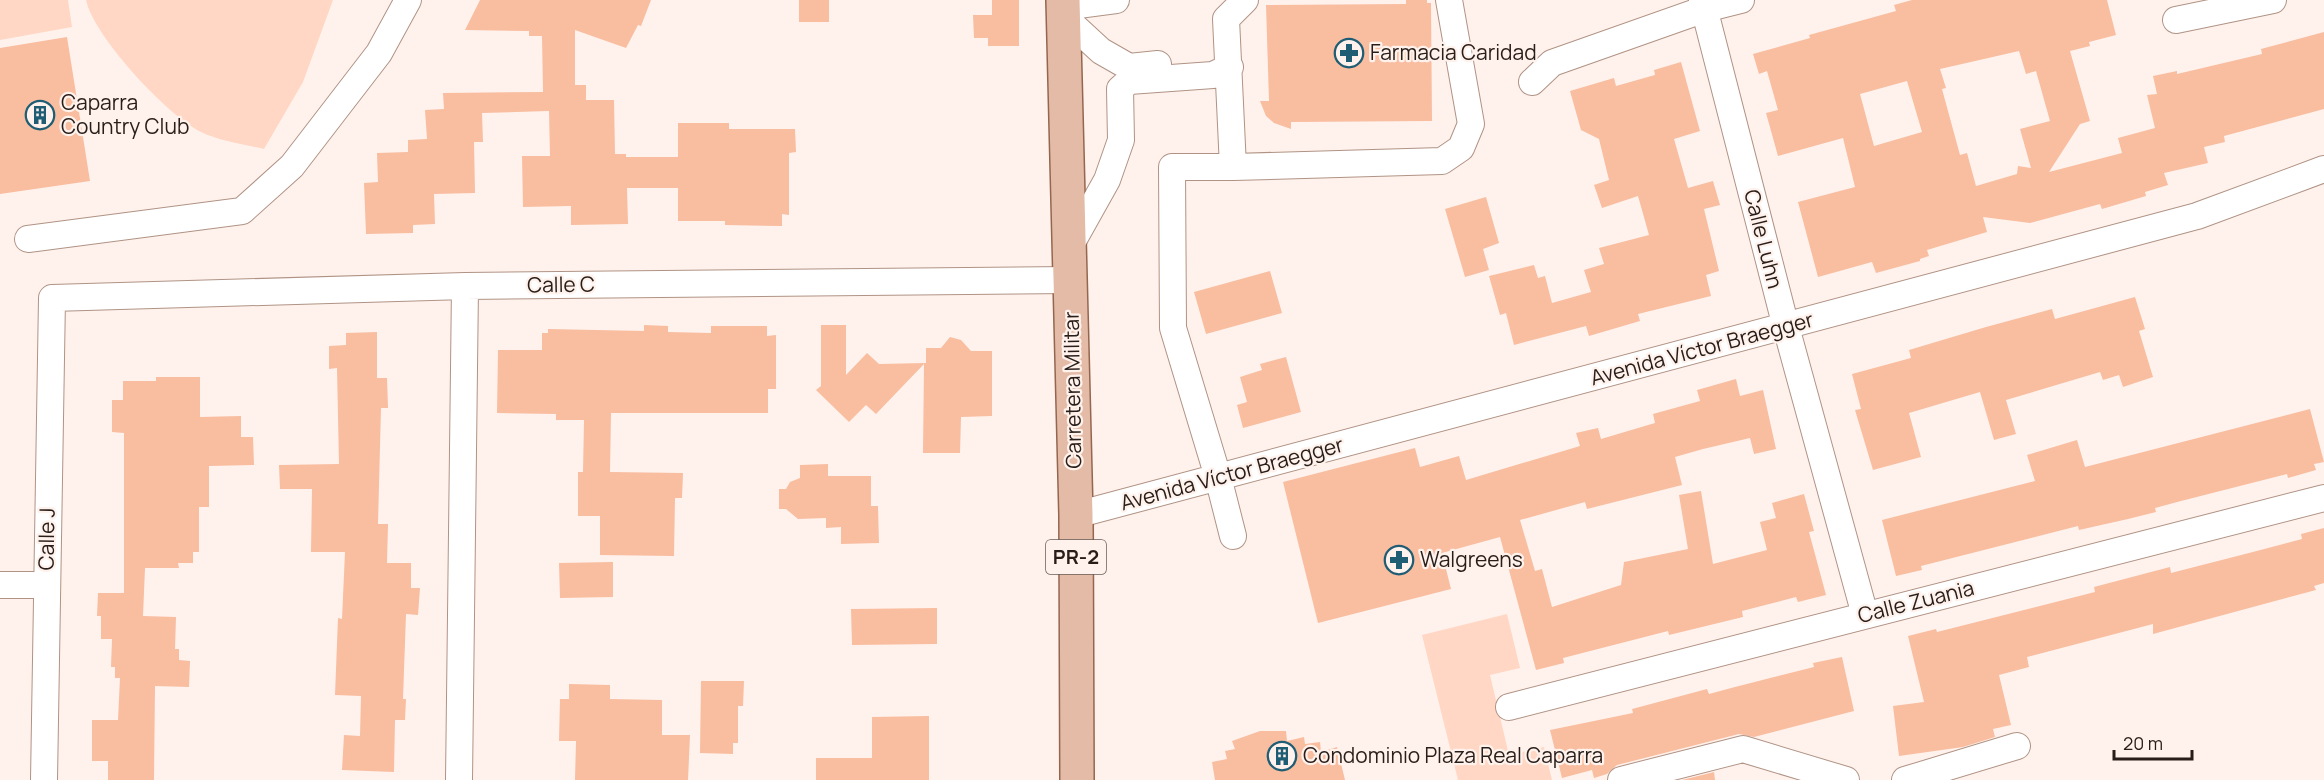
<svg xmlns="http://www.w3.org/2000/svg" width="2324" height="780" viewBox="0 0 2324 780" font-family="Manrope,sans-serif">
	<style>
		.green { fill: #ffd7c4 }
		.building { fill: #f9bda0; fill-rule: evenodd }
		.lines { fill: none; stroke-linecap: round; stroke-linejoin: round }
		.minor-casing { stroke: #b09385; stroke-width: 28 }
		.major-casing { stroke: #95664f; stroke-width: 36 }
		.minor { stroke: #fff; stroke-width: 26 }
		.major { stroke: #e3bba7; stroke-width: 33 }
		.labels { text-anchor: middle; stroke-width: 4.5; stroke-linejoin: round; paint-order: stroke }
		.shield { fill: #fff2ec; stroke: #685d58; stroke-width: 1.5 }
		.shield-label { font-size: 20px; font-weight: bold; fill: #281d18 }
		.poi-label { font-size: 21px; fill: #281d18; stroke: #fff2ec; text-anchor: start }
		.street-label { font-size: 21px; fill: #281d18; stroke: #fff2ec }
	</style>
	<rect width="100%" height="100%" fill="#fff2ec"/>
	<!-- green -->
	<path class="green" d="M 0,0 L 68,0 L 72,27 L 0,40 Z
		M 86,0 L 333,0 L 303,82 L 264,149 C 244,144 219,141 201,132 C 167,115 94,37 86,0 Z
		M 1507,614 L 1520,668 L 1490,675 L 1509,755 L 1544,747 L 1552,780 L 1458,780 L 1422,635 Z"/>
	<!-- building -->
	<path class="building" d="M 480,0 L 651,0 L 641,26 L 638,25 L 626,48 L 575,30 L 575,85 L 586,85 L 586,100 L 614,100 L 615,154 L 626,154 L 626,157 L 678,157 L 678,123 L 729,123 L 729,129 L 795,129 L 796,152 L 789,153 L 789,215 L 782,214 L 782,226 L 725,225 L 725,221 L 678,221 L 678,188 L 627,188 L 628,224 L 571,225 L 571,206 L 523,207 L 522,156 L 550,156 L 549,111 L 482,113 L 483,142 L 474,142 L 475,193 L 434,194 L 435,224 L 413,225 L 413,233 L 366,234 L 364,183 L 378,182 L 377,153 L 408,152 L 408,140 L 427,139 L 425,110 L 444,109 L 443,93 L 543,92 L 542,36 L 529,36 L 529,31 L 465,30 Z
		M 799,0 L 829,0 L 829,22 L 799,22 Z
		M 992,0 L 1019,0 L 1019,46 L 988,46 L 988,38 L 974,38 L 973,15 L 992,15 Z
		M 1406,0 L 1427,0 L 1427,3 L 1431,3 L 1432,121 L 1291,122 L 1291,129 L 1274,123 L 1266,116 L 1260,101 L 1269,101 L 1266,5 L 1406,4 Z
		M 1912,0 L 2107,0 L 2116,35 L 2089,42 L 2090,46 L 2070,51 L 2090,121 L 2080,124 L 2049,172 L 2122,153 L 2118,138 L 2155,128 L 2147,95 L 2157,94 L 2153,76 L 2177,71 L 2177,74 L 2262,54 L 2261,49 L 2324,32 L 2324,109 L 2224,136 L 2225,142 L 2204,147 L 2208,163 L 2164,173 L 2168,185 L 2145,192 L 2146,196 L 2102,209 L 2100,204 L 2030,223 L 1983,217 L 1987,232 L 1927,250 L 1929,256 L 1920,259 L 1920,261 L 1876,273 L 1872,262 L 1818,277 L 1798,202 L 1855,187 L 1843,138 L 1778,156 L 1766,113 L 1778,110 L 1767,71 L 1759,74 L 1753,54 L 1810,38 L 1809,35 L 1896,11 L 1894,5 ZM 2019,51 L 2026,74 L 2036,71 L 2050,121 L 2020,129 L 2031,168 L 2018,166 L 2017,174 L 1976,186 L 1967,153 L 1960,155 L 1942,89 L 1946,88 L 1940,69 ZM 1907,81 L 1922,132 L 1874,146 L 1860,94 Z
		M 67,37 L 90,181 L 0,194 L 0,48 Z
		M 1681,62 L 1700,131 L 1674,139 L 1688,188 L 1713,181 L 1720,205 L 1704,209 L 1719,271 L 1706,275 L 1711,296 L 1638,314 L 1640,321 L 1589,336 L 1586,326 L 1514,345 L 1506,313 L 1500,315 L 1489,276 L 1534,265 L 1538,278 L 1545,276 L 1552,303 L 1591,292 L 1584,270 L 1604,264 L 1599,248 L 1649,235 L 1638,196 L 1602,208 L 1594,185 L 1609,180 L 1599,139 L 1581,130 L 1570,91 L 1614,78 L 1616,86 L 1655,75 L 1654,70 Z
		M 1486,197 L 1499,243 L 1483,249 L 1489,270 L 1465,277 L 1445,209 Z
		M 1270,271 L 1282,313 L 1206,334 L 1194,292 Z
		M 2135,297 L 2145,329 L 2139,331 L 2153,377 L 2123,387 L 2119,375 L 2103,380 L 2100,372 L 2006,400 L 2016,434 L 1994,440 L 1980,392 L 1909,413 L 1921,457 L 1873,470 L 1855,410 L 1861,409 L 1852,374 L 1911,358 L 1909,350 L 1986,327 L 2052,309 L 2055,319 Z
		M 644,325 L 668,326 L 668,332 L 711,333 L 711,326 L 767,326 L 767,336 L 776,335 L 776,389 L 768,389 L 768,413 L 611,413 L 610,472 L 683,473 L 682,498 L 675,498 L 674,556 L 600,555 L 600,516 L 578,516 L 578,472 L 583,472 L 584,420 L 556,420 L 556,414 L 497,413 L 498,350 L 542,350 L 542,333 L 548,333 L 548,329 L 644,331 Z
		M 821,325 L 846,325 L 846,375 L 867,353 L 879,364 L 926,363 L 926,348 L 941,348 L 950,337 L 961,340 L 971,351 L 992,351 L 992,416 L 961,417 L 960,453 L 923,453 L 924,364 L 876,414 L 866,405 L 849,422 L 816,390 L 821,386 Z
		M 377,332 L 377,378 L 387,378 L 388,408 L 381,408 L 378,524 L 388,524 L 387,563 L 411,563 L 411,588 L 420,588 L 418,615 L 406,614 L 403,699 L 406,699 L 405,720 L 395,720 L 394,772 L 342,770 L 344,735 L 360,736 L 361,696 L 335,695 L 338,618 L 342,619 L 345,552 L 311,552 L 312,489 L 280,489 L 279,465 L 339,464 L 337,368 L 329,369 L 329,346 L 346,345 L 346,333 Z
		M 1286,357 L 1301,412 L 1243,428 L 1237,405 L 1247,402 L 1240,377 L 1262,370 L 1260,364 Z
		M 156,377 L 200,377 L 200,417 L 241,416 L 241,437 L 253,437 L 254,465 L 209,466 L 209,507 L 199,507 L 199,552 L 193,552 L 193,563 L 178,563 L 179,568 L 145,568 L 143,616 L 176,617 L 175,649 L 179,649 L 179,660 L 190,661 L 189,687 L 155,686 L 154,780 L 108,780 L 108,761 L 92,761 L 92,720 L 118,720 L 120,678 L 115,678 L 115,667 L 111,667 L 112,639 L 101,639 L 101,616 L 97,616 L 98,593 L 124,593 L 124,433 L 112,432 L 112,400 L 123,400 L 123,381 L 156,381 Z
		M 1736,379 L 1740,396 L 1763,390 L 1776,449 L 1754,454 L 1750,438 L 1703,449 L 1675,457 L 1682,485 L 1587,509 L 1585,502 L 1520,520 L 1535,571 L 1542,569 L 1552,607 L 1621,585 L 1624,562 L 1688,549 L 1679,495 L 1701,491 L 1713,564 L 1767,550 L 1760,522 L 1776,518 L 1772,503 L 1804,494 L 1814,531 L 1809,532 L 1826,595 L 1798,602 L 1796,597 L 1742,611 L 1743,617 L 1669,635 L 1668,631 L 1563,658 L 1564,663 L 1536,670 L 1500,537 L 1442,553 L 1451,589 L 1318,623 L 1283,482 L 1415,448 L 1420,467 L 1459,456 L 1466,480 L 1580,446 L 1576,433 L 1598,428 L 1601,439 L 1655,423 L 1653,414 L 1700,401 L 1697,390 Z
		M 2310,409 L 2324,462 L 2314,464 L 2316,470 L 2288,478 L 2287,474 L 2181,501 L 2155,508 L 2156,512 L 2128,519 L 2079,530 L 2078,526 L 1921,566 L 1922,570 L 1896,576 L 1882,520 L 2035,481 L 2027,455 L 2077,440 L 2085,467 Z
		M 828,464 L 828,476 L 871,476 L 871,506 L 878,506 L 879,543 L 841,544 L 841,527 L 826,528 L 826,518 L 798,519 L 786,509 L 779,509 L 779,489 L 786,489 L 790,482 L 800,478 L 800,465 Z
		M 2324,528 L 2324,583 L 2314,586 L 2316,590 L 2153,634 L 2153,624 L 2027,657 L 2029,667 L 1999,675 L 2011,725 L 1993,729 L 1995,737 L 1963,747 L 1899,756 L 1893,706 L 1924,702 L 1908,636 L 1936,629 L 1937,632 L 2095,592 L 2094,587 L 2170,567 L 2171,573 L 2249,553 L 2302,539 L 2301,534 Z
		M 613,562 L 613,597 L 560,598 L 559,563 Z
		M 937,608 L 937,644 L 852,645 L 851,609 Z
		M 1842,657 L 1854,711 L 1754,737 L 1739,734 L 1617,765 L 1607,774 L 1594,778 L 1592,770 L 1562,778 L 1550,730 L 1633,713 L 1632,709 L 1707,689 L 1709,694 L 1735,687 L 1814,667 L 1813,663 Z
		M 701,681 L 744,681 L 743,706 L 738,706 L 738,743 L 733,743 L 733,754 L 700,753 Z
		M 569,684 L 610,685 L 610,699 L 662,700 L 662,735 L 690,735 L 688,780 L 575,780 L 576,741 L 559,741 L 560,699 L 569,699 Z
		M 929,716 L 929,780 L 816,780 L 816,758 L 872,758 L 872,717 Z
		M 1260,731 L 1286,731 L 1287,741 L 1304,737 L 1305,744 L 1320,742 L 1321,752 L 1337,747 L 1345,780 L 1215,780 L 1212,762 L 1227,759 L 1225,751 L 1235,749 L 1232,741 Z
		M 1714,772 L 1715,780 L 1682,780 Z"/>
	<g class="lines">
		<!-- minor casing -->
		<g class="minor-casing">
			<path id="minor" d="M 1702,0 L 1786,327 L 1865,615
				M 1063,7 L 1116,0
				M 1063,16 L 1101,51 L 1129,67 L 1158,64
				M 2176,20 L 2273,0
				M 1532,82 L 1552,63 L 1705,9 L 1741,0
				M 1233,167 L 1442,161 L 1461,148 L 1471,124 L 1449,0
				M 28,239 L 242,211 L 292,166 L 379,53 L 408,0
				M 1069,248 L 1107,180 L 1121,140 L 1120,89 L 1129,81 L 1213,75 L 1230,67
				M 1076,515 L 2197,216 L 2324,169
				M 1233,536 L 1218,477 L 1173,328 L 1172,167 L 1233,167 L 1226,19 L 1245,0
				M 0,585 L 46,585
				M 1509,707 L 2324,498
				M 44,780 L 52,298 L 465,286 L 1070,280
				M 459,780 L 465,286
				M 1621,780 L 1743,749 L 1846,780
				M 1905,780 L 2017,746"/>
		</g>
		<!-- major casing -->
		<g class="major-casing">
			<path id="major" d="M 1063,0 L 1076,515 L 1077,780"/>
		</g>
		<!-- minor -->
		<use href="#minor" class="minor"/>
		<!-- major -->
		<use href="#major" class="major"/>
	</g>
	<!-- icons -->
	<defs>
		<g id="pharmacy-ring" transform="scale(1.5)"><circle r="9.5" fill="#fff2ec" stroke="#1f5d74" stroke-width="1.5"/><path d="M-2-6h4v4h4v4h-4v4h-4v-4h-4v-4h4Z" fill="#1f5d74"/></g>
		<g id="building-ring" transform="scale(1.5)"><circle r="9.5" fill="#fff2ec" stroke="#1f5d74" stroke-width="1.5"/><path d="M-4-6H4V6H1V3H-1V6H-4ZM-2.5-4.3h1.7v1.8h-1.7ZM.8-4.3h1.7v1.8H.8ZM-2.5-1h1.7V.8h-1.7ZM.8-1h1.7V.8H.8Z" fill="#1f5d74"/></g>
	</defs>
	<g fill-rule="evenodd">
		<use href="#pharmacy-ring" x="1349" y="53"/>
		<use href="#building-ring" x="40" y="115"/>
		<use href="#pharmacy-ring" x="1399" y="560"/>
		<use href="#building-ring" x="1282" y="756"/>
	</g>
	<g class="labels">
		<!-- shield labels -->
		<rect class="shield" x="1046" y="540" width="60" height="34" rx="4.5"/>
		<g class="shield-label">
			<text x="1076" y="564">PR-2</text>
		</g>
		<!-- poi labels -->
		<g class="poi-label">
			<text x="1370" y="60">Farmacia Caridad</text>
			<text x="61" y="110">Caparra<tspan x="61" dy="24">Country Club</tspan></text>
			<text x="1420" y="567">Walgreens</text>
			<text x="1303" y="763">Condominio Plaza Real Caparra</text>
		</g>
		<!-- street labels -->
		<g class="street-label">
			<text transform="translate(1763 239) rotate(76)" y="7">Calle Luhn</text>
			<text transform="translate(561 285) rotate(-1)" y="7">Calle C</text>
			<text transform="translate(1702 349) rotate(-15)" y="7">Avenida Víctor Braegger</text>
			<text transform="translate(1073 390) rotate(-91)" y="7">Carretera Militar</text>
			<text transform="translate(1232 474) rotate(-15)" y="7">Avenida Víctor Braegger</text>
			<text transform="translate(47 539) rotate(-89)" y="7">Calle J</text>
			<text transform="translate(1916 602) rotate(-14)" y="7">Calle Zuania</text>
		</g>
	</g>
	<!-- scale -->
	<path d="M2114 750v9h78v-9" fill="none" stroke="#281d18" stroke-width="3"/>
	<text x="2123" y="750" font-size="18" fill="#281d18" stroke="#fff2ec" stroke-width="4.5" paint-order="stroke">20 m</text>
</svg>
